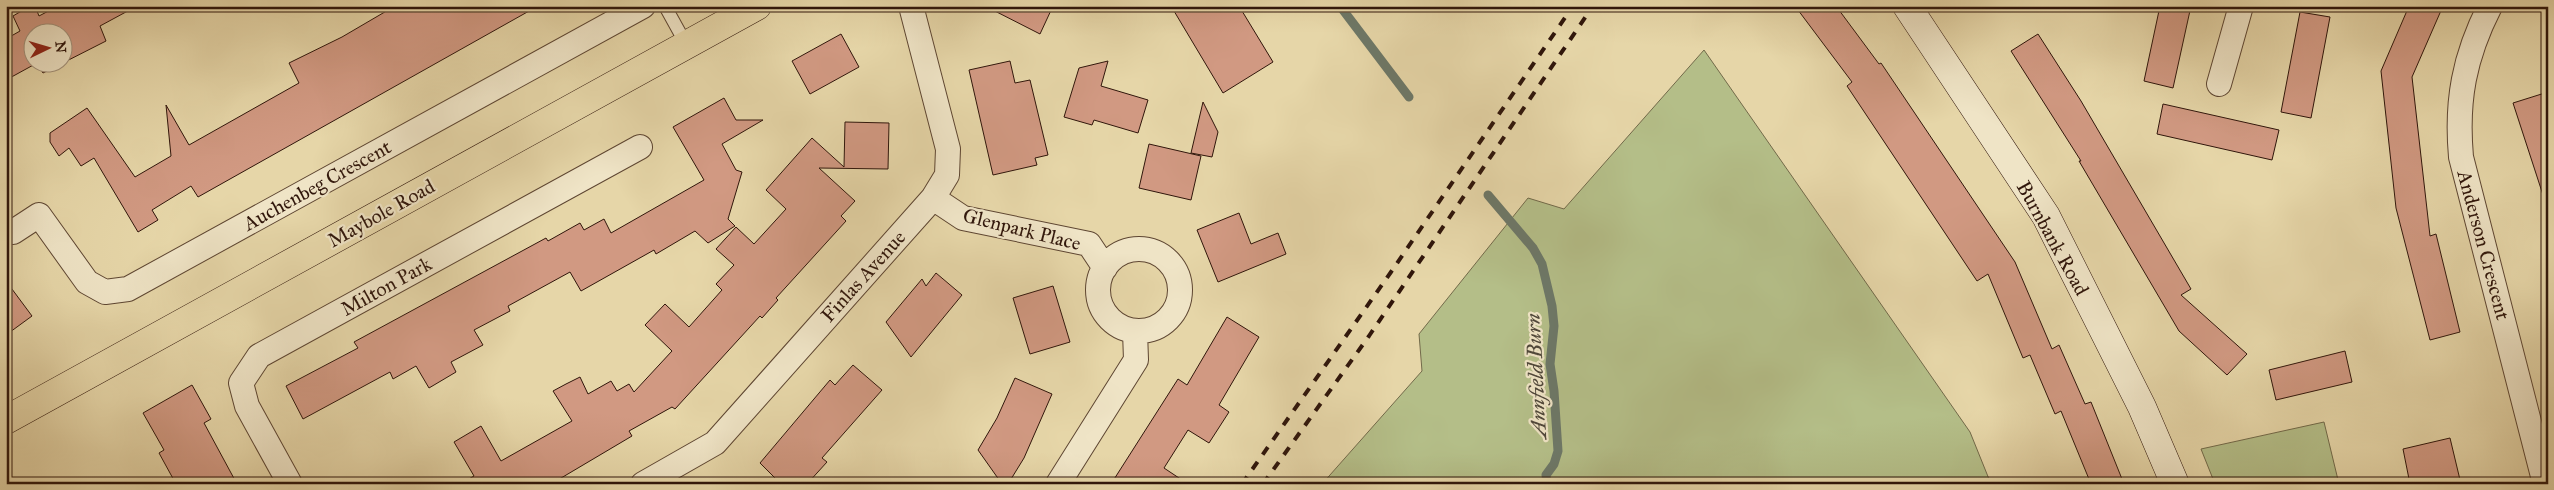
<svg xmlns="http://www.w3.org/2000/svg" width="2554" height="490" viewBox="0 0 2554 490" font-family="'IM FELL Great Primer',serif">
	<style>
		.green { fill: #b4be88; stroke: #726a4a }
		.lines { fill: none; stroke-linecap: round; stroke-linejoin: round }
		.stream { stroke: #6d7868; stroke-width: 9 }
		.building { fill: #d19982; stroke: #30160b; fill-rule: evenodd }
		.lane-casing { stroke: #5e4632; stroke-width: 14 }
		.street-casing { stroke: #5e4632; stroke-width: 26 }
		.secondary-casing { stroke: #30160b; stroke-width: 29 }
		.primary-casing { stroke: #30160b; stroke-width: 29 }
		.lane { stroke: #efe4c6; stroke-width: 12 }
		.street { stroke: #efe4c6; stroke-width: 24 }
		.secondary { stroke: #efe4c6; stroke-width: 28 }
		.primary { stroke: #e6d6a8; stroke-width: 28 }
		.rail { stroke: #30160b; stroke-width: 4; stroke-dasharray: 9 9; stroke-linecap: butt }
		.labels { text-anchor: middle; stroke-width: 4.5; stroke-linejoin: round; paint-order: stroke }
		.street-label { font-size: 20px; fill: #30160b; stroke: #efe4c6 }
		.water-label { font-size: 21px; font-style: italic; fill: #4f473a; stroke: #efe4c6 }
	</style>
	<rect width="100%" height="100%" fill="#e6d6a8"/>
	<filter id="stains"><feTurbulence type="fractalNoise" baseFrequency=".004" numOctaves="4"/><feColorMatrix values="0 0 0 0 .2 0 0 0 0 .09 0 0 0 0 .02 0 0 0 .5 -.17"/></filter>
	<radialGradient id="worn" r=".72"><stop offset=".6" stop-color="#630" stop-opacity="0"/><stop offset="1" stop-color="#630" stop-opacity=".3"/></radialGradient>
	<!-- green -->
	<path class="green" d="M 1704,50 L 1970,432 L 1991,484 L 1322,484 L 1422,371 L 1419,334 L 1528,198 L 1564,209 Z
		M 2324,422 L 2339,484 L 2215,484 L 2201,449 Z"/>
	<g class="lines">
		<!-- stream -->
		<path class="stream" d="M 1340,6 L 1409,97
			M 1488,195 L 1533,248 L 1542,264 L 1552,306 L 1554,326 L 1550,364 L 1554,391 L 1558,451 L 1554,464 L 1546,475 L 1547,484"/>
	</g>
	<!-- building -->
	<path class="building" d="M 30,6 L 35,6 L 39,16 L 58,6 L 137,6 L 100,26 L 106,41 L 43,73 L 37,63 L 6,80 L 6,39 L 20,31 L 13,16 ZM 32,32 L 62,32 L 62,62 L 32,62 Z
		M 395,6 L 538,6 L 198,197 L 191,186 L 152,210 L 158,220 L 138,232 L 94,158 L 81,166 L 69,148 L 59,156 L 50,142 L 50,133 L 87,108 L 135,177 L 171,156 L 166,105 L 189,145 L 299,83 L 289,63 L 342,37 Z
		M 985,6 L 1053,6 L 1040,34 Z
		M 1171,6 L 1239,6 L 1273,62 L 1223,93 Z
		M 1795,6 L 1836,6 L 1879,64 L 1881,63 L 2015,262 L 2052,349 L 2059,345 L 2085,404 L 2091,402 L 2124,484 L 2091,484 L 2061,411 L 2055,414 L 2030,355 L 2023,358 L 1988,274 L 1977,281 L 1847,86 L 1852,82 Z
		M 2160,6 L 2191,6 L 2173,88 L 2144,81 Z
		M 2409,6 L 2443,6 L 2412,77 L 2430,236 L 2436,234 L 2460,332 L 2430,340 L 2396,208 L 2381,71 Z
		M 2300,12 L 2330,17 L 2311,118 L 2281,112 Z
		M 841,34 L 859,67 L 810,94 L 792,61 Z
		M 2038,34 L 2081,101 L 2191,289 L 2181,295 L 2247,354 L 2227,375 L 2179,331 L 2079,161 L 2081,161 L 2011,51 Z
		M 1010,61 L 1015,83 L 1030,80 L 1048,155 L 1035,158 L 1037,165 L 993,175 L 969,70 Z
		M 1108,61 L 1101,86 L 1148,100 L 1138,133 L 1094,120 L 1092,125 L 1064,117 L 1079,68 Z
		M 2548,92 L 2548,194 L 2543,195 L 2513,103 Z
		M 724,98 L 736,120 L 763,120 L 722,144 L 736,170 L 742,172 L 728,219 L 735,226 L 708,243 L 695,231 L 656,254 L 654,250 L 581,291 L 570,272 L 508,306 L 510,311 L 474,330 L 483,345 L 451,362 L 456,372 L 429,388 L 416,366 L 393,379 L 390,372 L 303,419 L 286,386 L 358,348 L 354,342 L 546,238 L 548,241 L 580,223 L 584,230 L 604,219 L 611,233 L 704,180 L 673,127 Z
		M 1203,102 L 1218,132 L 1212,157 L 1191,153 Z
		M 2163,104 L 2279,130 L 2272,160 L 2157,134 Z
		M 845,122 L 889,123 L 888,169 L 819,168 L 855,201 L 841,216 L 846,221 L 776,298 L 778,300 L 762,318 L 760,316 L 675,409 L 672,407 L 629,431 L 632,436 L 551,484 L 460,484 L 474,476 L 454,442 L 481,426 L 501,461 L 572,421 L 553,391 L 566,384 L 580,377 L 588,394 L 611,381 L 617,391 L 629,384 L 634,392 L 672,351 L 645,325 L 665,304 L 689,327 L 722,290 L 716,284 L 734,265 L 716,249 L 736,227 L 754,244 L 786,209 L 766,190 L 812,138 L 844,167 Z
		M 1149,144 L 1201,156 L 1191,200 L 1139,188 Z
		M 1239,213 L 1251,244 L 1278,233 L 1286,254 L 1218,282 L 1197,230 Z
		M 936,273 L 962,295 L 911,357 L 886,322 L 922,279 L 926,286 Z
		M 6,281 L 32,316 L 6,335 Z
		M 1053,286 L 1070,342 L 1030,354 L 1013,298 Z
		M 1227,317 L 1259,337 L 1219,405 L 1229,412 L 1209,443 L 1188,430 L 1164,468 L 1188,484 L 1111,484 L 1178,379 L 1187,385 Z
		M 2345,351 L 2352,382 L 2276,400 L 2269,370 Z
		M 853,365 L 882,390 L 822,458 L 827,462 L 807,484 L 781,484 L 760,463 L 830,380 L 835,385 Z
		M 1015,378 L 1052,394 L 1024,458 L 1008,484 L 1002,484 L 978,450 L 997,418 Z
		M 192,385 L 211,419 L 204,423 L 237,484 L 176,484 L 159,453 L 164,450 L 143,413 Z
		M 2450,438 L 2461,484 L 2410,484 L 2403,449 Z"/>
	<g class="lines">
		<!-- lane casing -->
		<g class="lane-casing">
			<path id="lane" d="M 665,6 L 686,44"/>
		</g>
		<!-- street casing -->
		<g class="street-casing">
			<path id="street" d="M 2490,6 C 2464,57 2456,101 2461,157 L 2545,484
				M 2219,84 L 2241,6
				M 933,198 L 963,218 L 1089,244 L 1105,268
				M 13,232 L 39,215 L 87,282 L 105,292 L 128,289 L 643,6
				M1098 290a41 41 0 1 1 82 0a41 41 0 1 1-82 0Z
				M 290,484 L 247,406 L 241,383 L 259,356 L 640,147
				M 643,484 L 715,443 L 933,198 L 947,175 L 948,149 L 911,6
				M 1058,484 L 1136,360 L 1135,331"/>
		</g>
		<!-- secondary casing -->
		<g class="secondary-casing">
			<path id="secondary" d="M 1907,6 L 2046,216 L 2142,407 L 2175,484"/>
		</g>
		<!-- primary casing -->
		<g class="primary-casing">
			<path id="primary" d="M 6,420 L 757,6"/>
		</g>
		<!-- lane -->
		<use href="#lane" class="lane"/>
		<!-- street -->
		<use href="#street" class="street"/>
		<!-- secondary -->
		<use href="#secondary" class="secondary"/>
		<!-- primary -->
		<use href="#primary" class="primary"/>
		<!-- rail -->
		<path class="rail" d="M 1242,484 L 1391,272 L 1573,6
			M 1263,484 L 1369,336 L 1593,6"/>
	</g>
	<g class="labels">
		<!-- street labels -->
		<g class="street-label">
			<text transform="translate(317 185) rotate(-29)" y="7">Auchenbeg Crescent</text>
			<text transform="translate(381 213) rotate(-29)" y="7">Maybole Road</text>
			<text transform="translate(1022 229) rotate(14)" y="7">Glenpark Place</text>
			<text transform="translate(2053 238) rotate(61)" y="7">Burnbank Road</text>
			<text transform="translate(2484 245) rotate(75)" y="7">Anderson Crescent</text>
			<text transform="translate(863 276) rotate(-48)" y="7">Finlas Avenue</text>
			<text transform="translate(386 286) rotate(-29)" y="7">Milton Park</text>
		</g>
		<!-- water labels -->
		<g class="water-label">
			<text transform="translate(1536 376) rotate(-93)" y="7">Annfield Burn</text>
		</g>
	</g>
	<!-- margin -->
	<rect width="2554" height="490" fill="none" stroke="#e6d6a8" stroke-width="25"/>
	<rect x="8" y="8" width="2539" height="475" fill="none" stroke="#30160b" stroke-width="2.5"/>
	<rect x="12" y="12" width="2529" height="465" fill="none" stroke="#30160b"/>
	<!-- north arrow -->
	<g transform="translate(48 48) rotate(85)"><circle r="24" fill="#efe4c6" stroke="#a3927b"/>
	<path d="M0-4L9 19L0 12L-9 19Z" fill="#8f2418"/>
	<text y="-8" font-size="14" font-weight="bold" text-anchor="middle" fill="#30160b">N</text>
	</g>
	<rect width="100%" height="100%" filter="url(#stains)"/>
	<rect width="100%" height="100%" fill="url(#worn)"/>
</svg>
